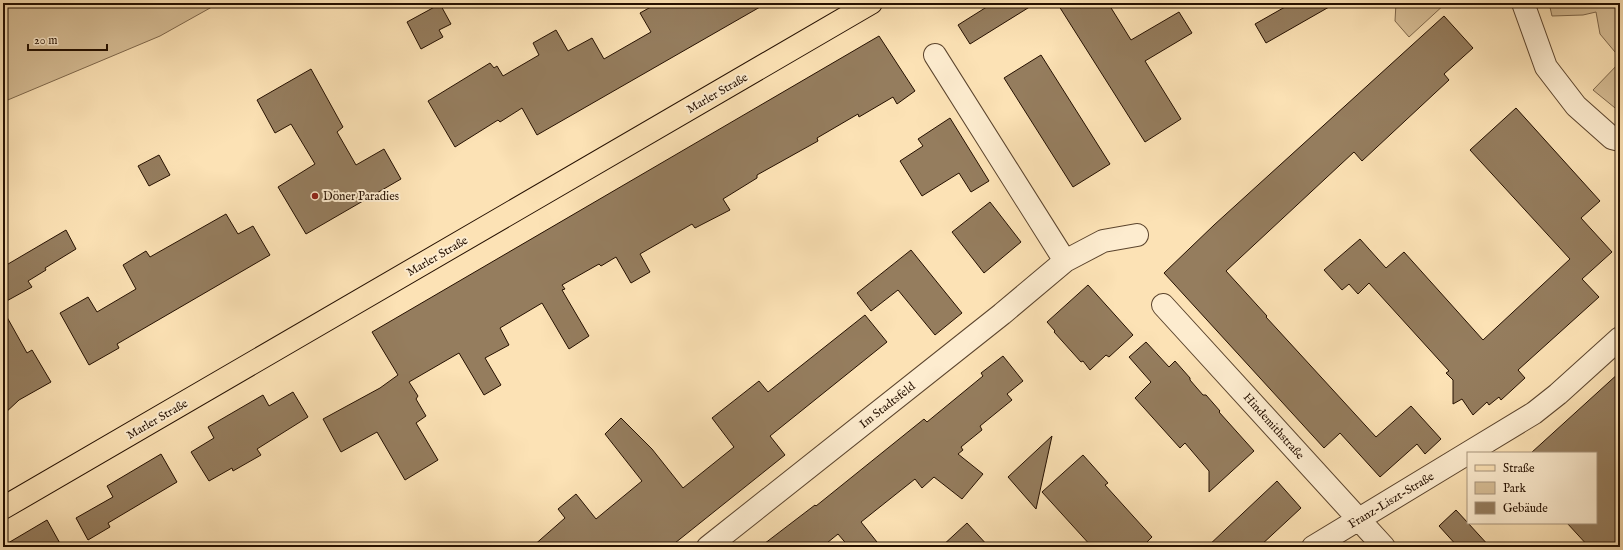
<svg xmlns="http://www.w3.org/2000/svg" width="1623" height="550" viewBox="0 0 1623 550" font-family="'IM FELL English',serif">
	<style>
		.green { fill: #d7be96; stroke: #7e674b }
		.building { fill: #957d5e; stroke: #251000 }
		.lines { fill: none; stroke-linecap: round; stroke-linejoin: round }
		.street-casing { stroke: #5b442d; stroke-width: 24 }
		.primary-casing { stroke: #251000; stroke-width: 24 }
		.street { stroke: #fdeccf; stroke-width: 22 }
		.primary { stroke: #fce2b5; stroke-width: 22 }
		.poi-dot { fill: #8f2418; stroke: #fdeccf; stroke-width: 1.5 }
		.labels { text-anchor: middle; stroke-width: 4; stroke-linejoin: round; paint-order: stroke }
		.street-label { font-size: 12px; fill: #251000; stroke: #fdeccf }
		.poi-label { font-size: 12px; fill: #251000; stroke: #fdeccf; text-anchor: start }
	</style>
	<rect width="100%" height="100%" fill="#fce2b5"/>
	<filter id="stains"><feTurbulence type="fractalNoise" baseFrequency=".005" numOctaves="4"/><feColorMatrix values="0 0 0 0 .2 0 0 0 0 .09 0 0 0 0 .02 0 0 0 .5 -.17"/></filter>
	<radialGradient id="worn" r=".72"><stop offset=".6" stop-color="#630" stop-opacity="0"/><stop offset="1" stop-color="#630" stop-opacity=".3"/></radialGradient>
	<!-- green -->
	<path class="green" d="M 3,3 L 219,3 L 160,36 L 3,102 Z
		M 1396,3 L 1446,3 L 1409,37 L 1395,21 Z
		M 1549,3 L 1620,3 L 1620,58 L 1600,34 L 1596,12 L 1583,15 L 1552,16 Z
		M 1620,62 L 1620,112 L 1593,90 Z"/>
	<!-- building -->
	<path class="building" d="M 658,3 L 767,3 L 537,135 L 522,108 L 500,122 L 498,120 L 455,147 L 428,101 L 490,63 L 494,68 L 497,66 L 503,76 L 539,55 L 533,43 L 556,30 L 568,51 L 592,38 L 604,59 L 651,32 L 640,13 Z
		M 993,3 L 1036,3 L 970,44 L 958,25 Z
		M 1057,3 L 1108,3 L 1131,40 L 1179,12 L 1192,33 L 1145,61 L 1181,119 L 1145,142 Z
		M 1292,3 L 1336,3 L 1266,43 L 1255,24 Z
		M 440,4 L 451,24 L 439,30 L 443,37 L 421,49 L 407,22 Z
		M 1444,16 L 1473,48 L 1444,74 L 1449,80 L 1362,161 L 1354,152 L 1226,271 L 1267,316 L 1266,317 L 1376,437 L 1411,406 L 1441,439 L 1425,454 L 1417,444 L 1380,477 L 1340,433 L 1324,448 L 1164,273 L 1214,225 Z
		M 879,36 L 915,91 L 897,104 L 893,97 L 859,117 L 858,114 L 817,138 L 818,141 L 757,175 L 757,178 L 723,199 L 730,210 L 695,228 L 692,224 L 640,254 L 650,272 L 631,283 L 616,257 L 601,266 L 599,264 L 562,285 L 565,289 L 562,290 L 589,336 L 569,349 L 542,303 L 500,328 L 509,345 L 485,358 L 501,385 L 484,395 L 459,353 L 409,382 L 418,396 L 416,399 L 426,416 L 416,423 L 438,460 L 405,480 L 377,432 L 341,452 L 323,419 L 380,388 L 398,375 L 372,332 Z
		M 1041,55 L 1110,164 L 1073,187 L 1004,78 Z
		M 311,69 L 343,127 L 337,132 L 356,165 L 384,149 L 401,179 L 306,234 L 278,187 L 315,164 L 291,124 L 275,133 L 257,100 Z
		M 1516,108 L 1600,201 L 1581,218 L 1612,252 L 1582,279 L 1599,297 L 1518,370 L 1525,378 L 1501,400 L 1499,397 L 1489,405 L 1487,402 L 1473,415 L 1462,399 L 1453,404 L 1453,380 L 1446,373 L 1449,371 L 1369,283 L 1358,294 L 1349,284 L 1342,290 L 1324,270 L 1360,239 L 1386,268 L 1404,252 L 1483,340 L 1570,259 L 1470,150 Z
		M 950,118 L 989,181 L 971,192 L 959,173 L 922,196 L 900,161 L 923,146 L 918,139 Z
		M 159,155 L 170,175 L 149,186 L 138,166 Z
		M 990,202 L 1021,242 L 984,273 L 952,232 Z
		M 226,214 L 238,234 L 253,226 L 270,255 L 117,344 L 119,348 L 89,365 L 60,313 L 88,297 L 97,312 L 136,289 L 123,265 L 146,251 L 150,257 Z
		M 66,230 L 76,249 L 45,268 L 46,270 L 28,281 L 32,287 L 3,303 L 3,267 Z
		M 911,250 L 962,313 L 935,335 L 898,290 L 871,311 L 857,293 Z
		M 1088,285 L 1133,335 L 1109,357 L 1106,355 L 1090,370 L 1083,361 L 1081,362 L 1054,332 L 1055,331 L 1047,322 Z
		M 3,310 L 27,353 L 32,350 L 51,382 L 19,400 L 3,415 Z
		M 865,315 L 887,342 L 770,436 L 785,455 L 670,547 L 532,547 L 565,518 L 558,509 L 576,494 L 596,519 L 642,481 L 605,434 L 621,418 L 652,449 L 683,488 L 734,447 L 712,418 L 759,381 L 768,392 Z
		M 1146,342 L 1169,367 L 1175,361 L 1190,378 L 1190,380 L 1196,387 L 1203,395 L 1206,395 L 1220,411 L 1219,412 L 1254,451 L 1209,492 L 1209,471 L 1185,443 L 1180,448 L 1135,398 L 1151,382 L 1129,357 Z
		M 1003,356 L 1023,381 L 1007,394 L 1012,400 L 980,426 L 982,430 L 961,447 L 963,450 L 958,454 L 983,474 L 962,499 L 934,477 L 922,488 L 915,479 L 861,522 L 881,547 L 849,547 L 838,534 L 822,547 L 760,547 L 815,505 L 816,506 L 924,419 L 927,422 L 983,376 L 981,373 Z
		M 1620,372 L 1620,547 L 1589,547 L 1567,523 L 1596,523 L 1596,453 L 1531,453 Z
		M 293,392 L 308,417 L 257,449 L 261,455 L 233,471 L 232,468 L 209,481 L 191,452 L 214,438 L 208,427 L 263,395 L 269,406 Z
		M 1052,436 L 1036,509 L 1008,477 Z
		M 161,454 L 177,482 L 108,523 L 110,527 L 88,540 L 76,518 L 113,497 L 107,486 Z
		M 1083,455 L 1108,483 L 1105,485 L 1152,537 L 1142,547 L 1092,547 L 1042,492 Z
		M 1277,481 L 1301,508 L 1259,547 L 1207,547 Z
		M 1456,510 L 1468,523 L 1490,547 L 1458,547 L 1439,526 Z
		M 47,520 L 62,547 L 3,547 L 3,546 Z
		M 967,523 L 989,547 L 941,547 Z"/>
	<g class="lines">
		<!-- street casing -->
		<g class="street-casing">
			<path id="street" d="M 1523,3 L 1546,67 L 1576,106 L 1612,138 L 1620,140
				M 1065,261 L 1103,241 L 1137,235
				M 1163,305 L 1384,547
				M 1468,453 L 1534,413 L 1558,394 L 1620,338
				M 708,547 L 1002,314 L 1065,261 L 935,55
				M 1313,547 L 1468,453"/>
		</g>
		<!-- primary casing -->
		<g class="primary-casing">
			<path id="primary" d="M 3,508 L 871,3"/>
		</g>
		<!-- street -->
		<use href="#street" class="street"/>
		<!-- primary -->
		<use href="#primary" class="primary"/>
	</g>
	<!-- markers -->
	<circle class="poi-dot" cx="315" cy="196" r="4"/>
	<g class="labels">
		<!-- street labels -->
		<g class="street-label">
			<text transform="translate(717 93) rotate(-30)" y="4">Marler Straße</text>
			<text transform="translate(437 256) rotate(-30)" y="4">Marler Straße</text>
			<text transform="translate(887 405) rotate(-38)" y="4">Im Stadtsfeld</text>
			<text transform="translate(157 419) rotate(-30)" y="4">Marler Straße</text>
			<text transform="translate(1274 426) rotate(48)" y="4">Hindemithstraße</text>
			<text transform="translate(1391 500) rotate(-31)" y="4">Franz-Liszt-Straße</text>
		</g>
		<!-- poi labels -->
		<g class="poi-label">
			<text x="323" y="200">Döner Paradies</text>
		</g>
	</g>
	<!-- margin -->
	<rect width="1623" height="550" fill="none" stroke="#fce2b5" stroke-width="16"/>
	<rect x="4" y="4" width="1615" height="542" fill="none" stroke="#251000" stroke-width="2"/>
	<rect x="8" y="8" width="1607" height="534" fill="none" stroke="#251000"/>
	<!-- legend -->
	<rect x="1467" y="452" width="130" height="72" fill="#fdeccf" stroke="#a7947c"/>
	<rect x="1475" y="465" width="20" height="6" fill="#fce2b5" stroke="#a7947c"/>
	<text x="1503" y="472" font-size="12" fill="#251000">Straße</text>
	<rect x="1475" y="482" width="20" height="12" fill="#d7be96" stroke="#a7947c"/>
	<text x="1503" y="492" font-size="12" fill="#251000">Park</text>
	<rect x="1475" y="502" width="20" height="12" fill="#957d5e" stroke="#a7947c"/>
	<text x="1503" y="512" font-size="12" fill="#251000">Gebäude</text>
	<!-- scale -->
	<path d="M28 44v6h79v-6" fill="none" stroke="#251000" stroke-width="2"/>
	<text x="34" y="44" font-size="12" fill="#251000" stroke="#fdeccf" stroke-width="3" paint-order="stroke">20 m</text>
	<rect width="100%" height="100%" filter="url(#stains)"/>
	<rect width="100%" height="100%" fill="url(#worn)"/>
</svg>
